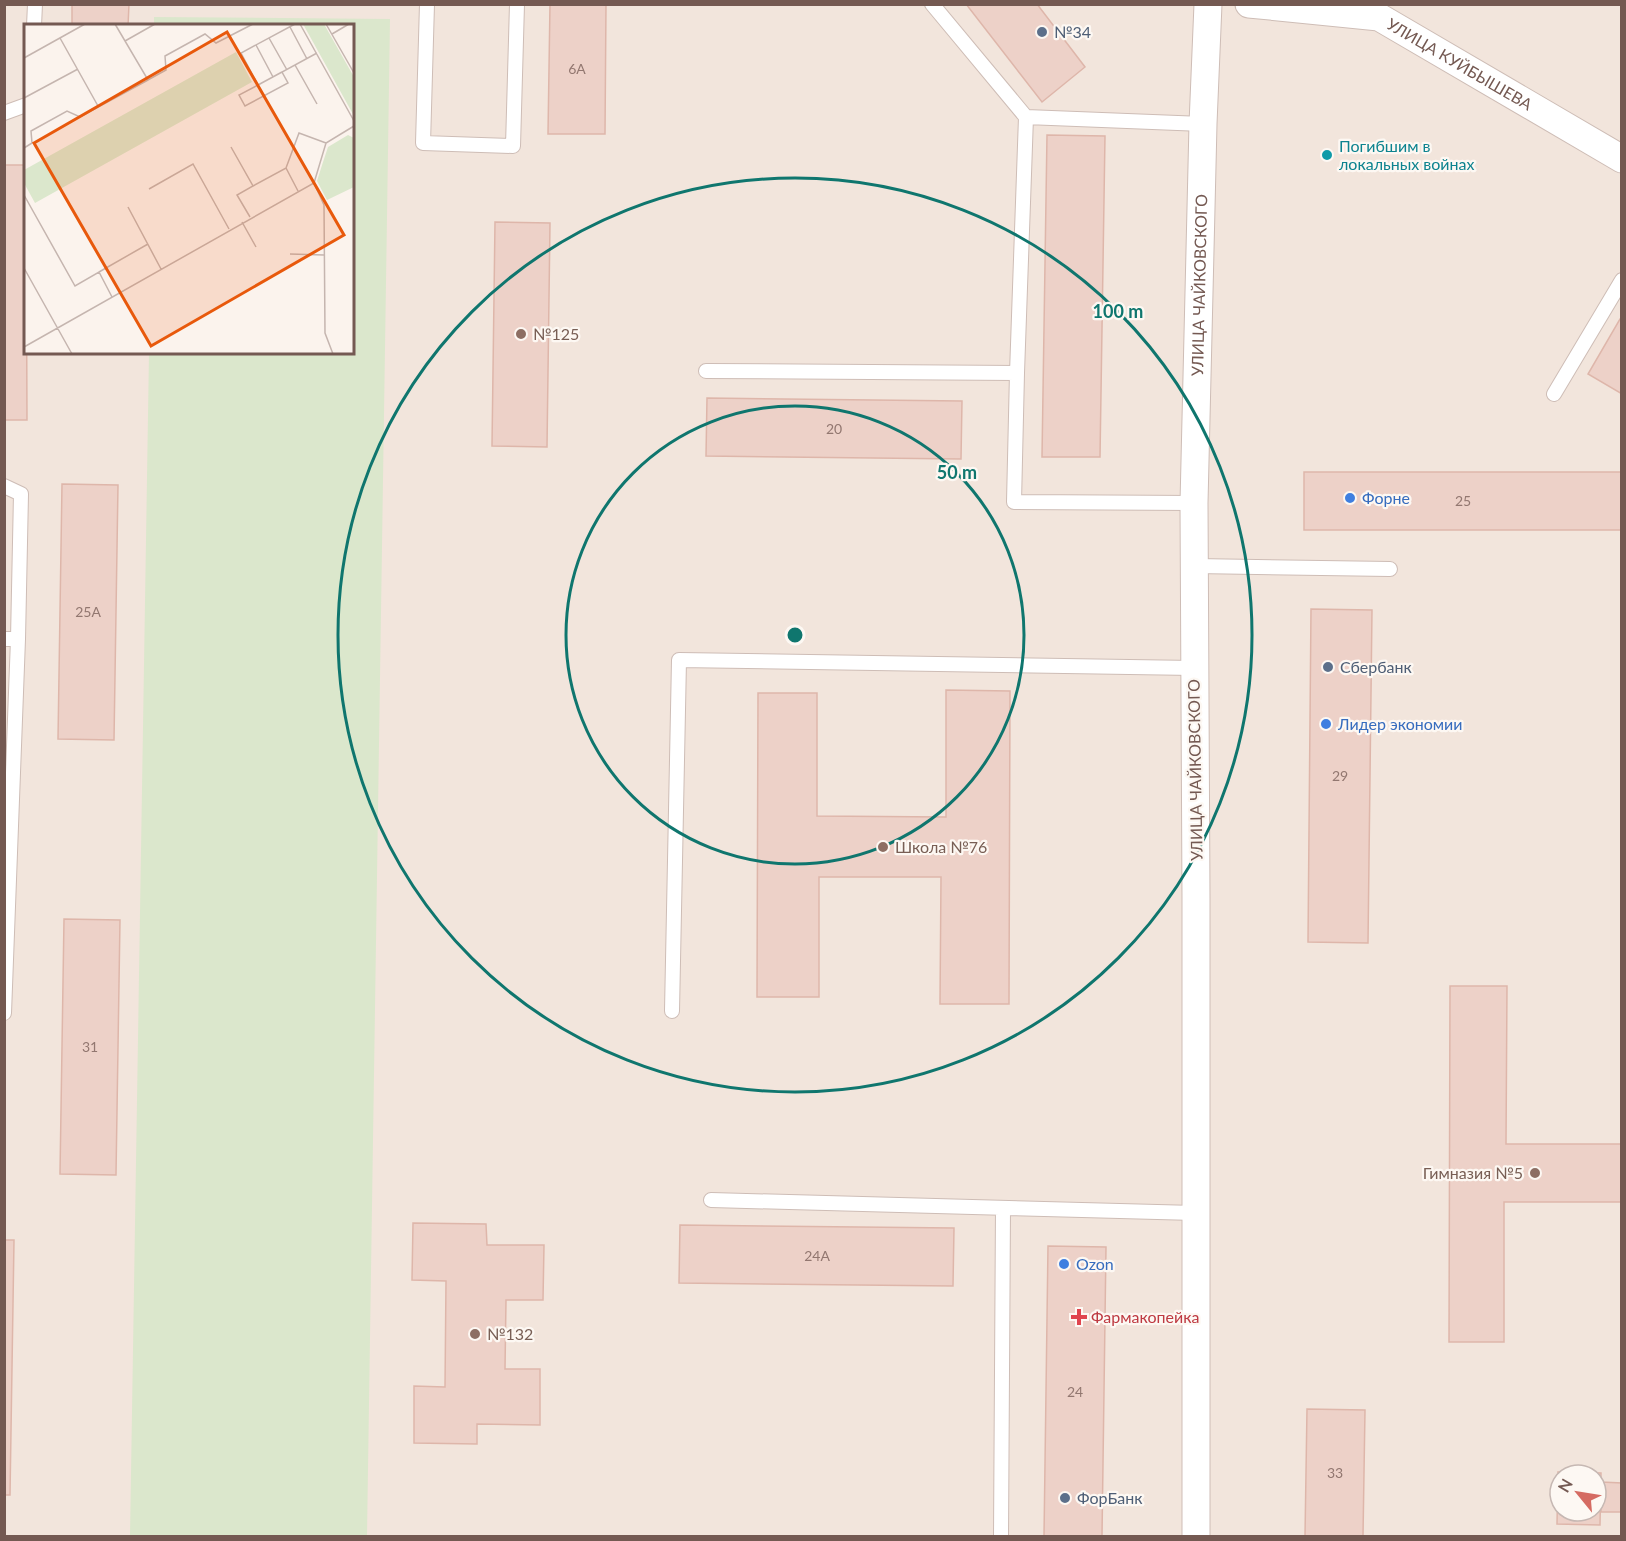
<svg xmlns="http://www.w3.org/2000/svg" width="1626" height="1541" viewBox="0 0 1626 1541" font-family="Lato,sans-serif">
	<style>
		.residential { fill: #f2e5dc; fill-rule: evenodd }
		.green { fill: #dbe7cc }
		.building { fill: #edd1c8; stroke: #deb6aa; stroke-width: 1.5; fill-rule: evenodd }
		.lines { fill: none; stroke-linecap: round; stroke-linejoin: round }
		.service-casing { stroke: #cebdb6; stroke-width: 16 }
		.minor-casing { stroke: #cebdb6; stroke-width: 29 }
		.service { stroke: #fff; stroke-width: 14 }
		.minor { stroke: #fff; stroke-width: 27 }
		.ring { fill: none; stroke: #0f766e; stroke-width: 3 }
		.service-dot { fill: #5c6f8a; stroke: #fdf8f3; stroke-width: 2 }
		.culture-dot { fill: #0f9aa8; stroke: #fdf8f3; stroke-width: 2 }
		.education-dot { fill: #8d6e63; stroke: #fdf8f3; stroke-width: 2 }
		.shop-dot { fill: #3f7fe0; stroke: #fdf8f3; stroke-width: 2 }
		.health-dot { fill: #e0444e; stroke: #fdf8f3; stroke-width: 2 }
		.labels { text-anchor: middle; stroke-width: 4.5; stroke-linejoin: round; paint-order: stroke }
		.number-label { font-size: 14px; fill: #927770 }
		.service-label { font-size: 16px; fill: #4e5e75; stroke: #fdf8f3; text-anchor: start }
		.street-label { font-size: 16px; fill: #745952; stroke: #fdf8f3 }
		.culture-label { font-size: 16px; fill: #0d838f; stroke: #fdf8f3; text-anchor: start }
		.education-label { font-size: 16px; fill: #785e54; stroke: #fdf8f3; text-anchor: start }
		.shop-label { font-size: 16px; fill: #366cbe; stroke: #fdf8f3; text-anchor: start }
		.health-label { font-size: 16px; fill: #be3a42; stroke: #fdf8f3; text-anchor: start }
		.inset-road { fill: none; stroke: #c5b5af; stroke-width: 1.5 }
		.view { fill: #e8590c; fill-opacity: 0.15; stroke: #e8590c; stroke-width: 3 }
		.inset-edge { fill: none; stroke: #745952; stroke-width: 3 }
		.centre { fill: #0f766e; stroke: #fdf8f3; stroke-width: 3 }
		.ring-label { font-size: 18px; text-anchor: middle; font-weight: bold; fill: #0f766e; stroke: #fdf8f3; stroke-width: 4.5; stroke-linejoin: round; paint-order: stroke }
	</style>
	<rect width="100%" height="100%" fill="#fbf3ed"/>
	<!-- residential -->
	<path class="residential" d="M 5,5 L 1621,5 L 1621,1536 L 5,1536 ZM 26,26 L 352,26 L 352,352 L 26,352 ZM 1560,1475 L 1596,1475 L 1596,1511 L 1560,1511 Z"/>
	<!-- green -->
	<path class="green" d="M 154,17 L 390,19 L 367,1536 L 130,1536 L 149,353 L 352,352 L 352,26 L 154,26 Z"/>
	<!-- building -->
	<path class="building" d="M 72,4 L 129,4 L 128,26 L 72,26 Z
		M 550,4 L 606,4 L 605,134 L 548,134 Z
		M 966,4 L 1037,4 L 1085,67 L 1042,102 Z
		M 1047,135 L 1105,136 L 1100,457 L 1042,457 Z
		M 4,165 L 26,165 L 27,420 L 4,420 Z
		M 495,222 L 550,223 L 547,447 L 492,446 Z
		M 1620,319 L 1622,319 L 1622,394 L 1588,374 Z
		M 707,398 L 962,401 L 961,459 L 706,456 Z
		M 1304,472 L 1622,472 L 1622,530 L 1304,530 Z
		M 62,484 L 118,485 L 114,740 L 58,739 Z
		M 1311,609 L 1372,610 L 1368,943 L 1308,942 Z
		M 946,690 L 1010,691 L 1009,1004 L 940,1004 L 941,877 L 819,877 L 819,997 L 757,997 L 758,693 L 817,693 L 817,816 L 946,817 Z
		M 64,919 L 120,920 L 116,1175 L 60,1174 Z
		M 1450,986 L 1507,986 L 1506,1144 L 1622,1144 L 1622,1202 L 1504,1202 L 1504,1342 L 1449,1342 Z
		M 413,1223 L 486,1224 L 487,1245 L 544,1245 L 543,1300 L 506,1300 L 505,1369 L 540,1369 L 540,1425 L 477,1424 L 477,1444 L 414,1443 L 414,1386 L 445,1387 L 446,1281 L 412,1280 Z
		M 680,1225 L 954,1228 L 953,1286 L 679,1283 Z
		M 4,1240 L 14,1240 L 10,1495 L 4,1495 Z
		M 1048,1246 L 1106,1247 L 1102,1536 L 1044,1536 Z
		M 1307,1409 L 1365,1410 L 1363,1536 L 1305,1536 Z
		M 1558,1472 L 1601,1473 L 1600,1525 L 1557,1524 ZM 1560,1475 L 1596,1475 L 1596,1511 L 1560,1511 Z
		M 1601,1482 L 1622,1483 L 1622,1512 L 1601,1512 Z"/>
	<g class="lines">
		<!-- service casing -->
		<g class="service-casing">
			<path id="service" d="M 427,4 L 423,143 L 513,146 L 517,4
				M 932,4 L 1026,117
				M 34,26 L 35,4
				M 4,113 L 26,105
				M 706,371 L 1017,373 L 1014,502 L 1194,503
				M 1017,373 L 1026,117 L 1203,124
				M 1554,394 L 1622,280
				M 4,486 L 21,494 L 18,639 L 4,639
				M 1195,566 L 1390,569
				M 672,1011 L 679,660 L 1194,668
				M 4,1013 L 18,639
				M 711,1200 L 1195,1213
				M 1001,1536 L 1003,1208"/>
		</g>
		<!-- minor casing -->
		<g class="minor-casing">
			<g id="minor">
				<path id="s1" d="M 1249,4 L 1379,17 L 1622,159"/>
				<path id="s2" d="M 1196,1536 L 1196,898 L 1194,503 L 1203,124 L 1208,4"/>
			</g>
		</g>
		<!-- service -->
		<use href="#service" class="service"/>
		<!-- minor -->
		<use href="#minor" class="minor"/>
	</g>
	<!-- distance rings -->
	<g class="ring">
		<circle cx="795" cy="635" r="229"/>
		<circle cx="795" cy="635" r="457"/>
	</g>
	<!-- markers -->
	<g class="service-dot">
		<circle cx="1042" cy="32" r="6"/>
		<circle cx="1328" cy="667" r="6"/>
		<circle cx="1065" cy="1498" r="6"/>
	</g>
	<circle class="culture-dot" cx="1327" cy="155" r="6"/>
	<g class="education-dot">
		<circle cx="521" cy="334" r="6"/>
		<circle cx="883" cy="847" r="6"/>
		<circle cx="1535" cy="1173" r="6"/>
		<circle cx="475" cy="1334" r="6"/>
	</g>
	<g class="shop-dot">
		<circle cx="1350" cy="498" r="6"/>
		<circle cx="1326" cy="724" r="6"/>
		<circle cx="1064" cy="1264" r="6"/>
	</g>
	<path class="health-dot" d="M1076 1308h6v6h6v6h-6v6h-6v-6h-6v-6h6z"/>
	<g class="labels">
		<!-- number labels -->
		<g class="number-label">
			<text x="577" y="74">6А</text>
			<text x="834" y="434">20</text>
			<text x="1463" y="506">25</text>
			<text x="88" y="617">25А</text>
			<text x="1340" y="781">29</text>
			<text x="90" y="1052">31</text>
			<text x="817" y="1261">24А</text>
			<text x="1075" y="1397">24</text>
			<text x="1335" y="1478">33</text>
		</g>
		<!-- service labels -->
		<g class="service-label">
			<text x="1054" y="38">№34</text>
			<text x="1340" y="673">Сбербанк</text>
			<text x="1077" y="1504">ФорБанк</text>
		</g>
		<!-- street labels -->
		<g class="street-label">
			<text dy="6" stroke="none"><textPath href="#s1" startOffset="224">УЛИЦА КУЙБЫШЕВА</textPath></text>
			<text dy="6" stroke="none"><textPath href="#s2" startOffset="1251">УЛИЦА ЧАЙКОВСКОГО</textPath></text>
			<text transform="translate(1195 770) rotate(-91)" y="6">УЛИЦА ЧАЙКОВСКОГО</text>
		</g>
		<!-- culture labels -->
		<g class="culture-label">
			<text x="1339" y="152">Погибшим в<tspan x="1339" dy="18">локальных войнах</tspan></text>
		</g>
		<!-- education labels -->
		<g class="education-label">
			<text x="533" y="340">№125</text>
			<text x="895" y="853">Школа №76</text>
			<text x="1523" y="1179" text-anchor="end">Гимназия №5</text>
			<text x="487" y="1340">№132</text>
		</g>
		<!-- shop labels -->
		<g class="shop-label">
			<text x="1362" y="504">Форне</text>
			<text x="1338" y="730">Лидер экономии</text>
			<text x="1076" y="1270">Ozon</text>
		</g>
		<!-- health labels -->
		<g class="health-label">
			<text x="1091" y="1323">Фармакопейка</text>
		</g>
	</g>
	<!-- overview -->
	<g transform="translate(24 24)">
		<rect width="330" height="330" fill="#fbf3ed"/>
		<path d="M 279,0 L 300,0 L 330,53 L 330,92 ZM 212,28 L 228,58 L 11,179 L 0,159 L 0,146 ZM 324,111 L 330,114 L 330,163 L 303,176 L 293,157 L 299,138 L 304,123 Z" fill="#dbe7cc"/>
		<path class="inset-road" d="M 91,0 L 124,56 L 142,46 L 141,32 L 181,10 L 192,19 L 229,0M 271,0 L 217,29 L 234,61 L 215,71 L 221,82 L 264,59 L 258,48 L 293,29M 276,0 L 330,97M 302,0 L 330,49M 266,3 L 283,35M 308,10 L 325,0M 36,14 L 74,82M 245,14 L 263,46M 101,17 L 131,0M 232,21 L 249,53M 0,34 L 61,0M 271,41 L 293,80M 234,61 L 258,48M 0,74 L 54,45M 207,123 L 229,162 L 213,171 L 226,193M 0,124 L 8,119 L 7,107 L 43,87 L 56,93 L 124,56M 262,144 L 275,109 L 302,119M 290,159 L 300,181 L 301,309 L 309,330M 229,162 L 262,144 L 274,167M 125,165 L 169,140 L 205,205M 0,171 L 51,262 L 75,248 L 88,273M 104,183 L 137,245M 218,198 L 232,223M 266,230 L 300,231M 0,244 L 48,330M 75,248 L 124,220M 0,323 L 290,159 L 302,119 L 330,102"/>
		<path class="view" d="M 203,8 L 320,211 L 127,322 L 10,119 Z"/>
		<rect width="330" height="330" class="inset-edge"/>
	</g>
	<circle cx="795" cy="635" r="9" class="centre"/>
	<g class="ring-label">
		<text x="1118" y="318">100 m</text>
		<text x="957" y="479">50 m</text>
	</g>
	<!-- border -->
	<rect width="1626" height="1541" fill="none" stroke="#745952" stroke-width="12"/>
	<!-- north arrow -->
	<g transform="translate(1578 1493) rotate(300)"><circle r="28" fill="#fdf8f3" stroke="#c6b8b3" stroke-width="1.5"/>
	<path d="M0-4.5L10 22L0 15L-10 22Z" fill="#d56b62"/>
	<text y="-9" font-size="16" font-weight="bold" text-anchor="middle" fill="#745952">N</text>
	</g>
</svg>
